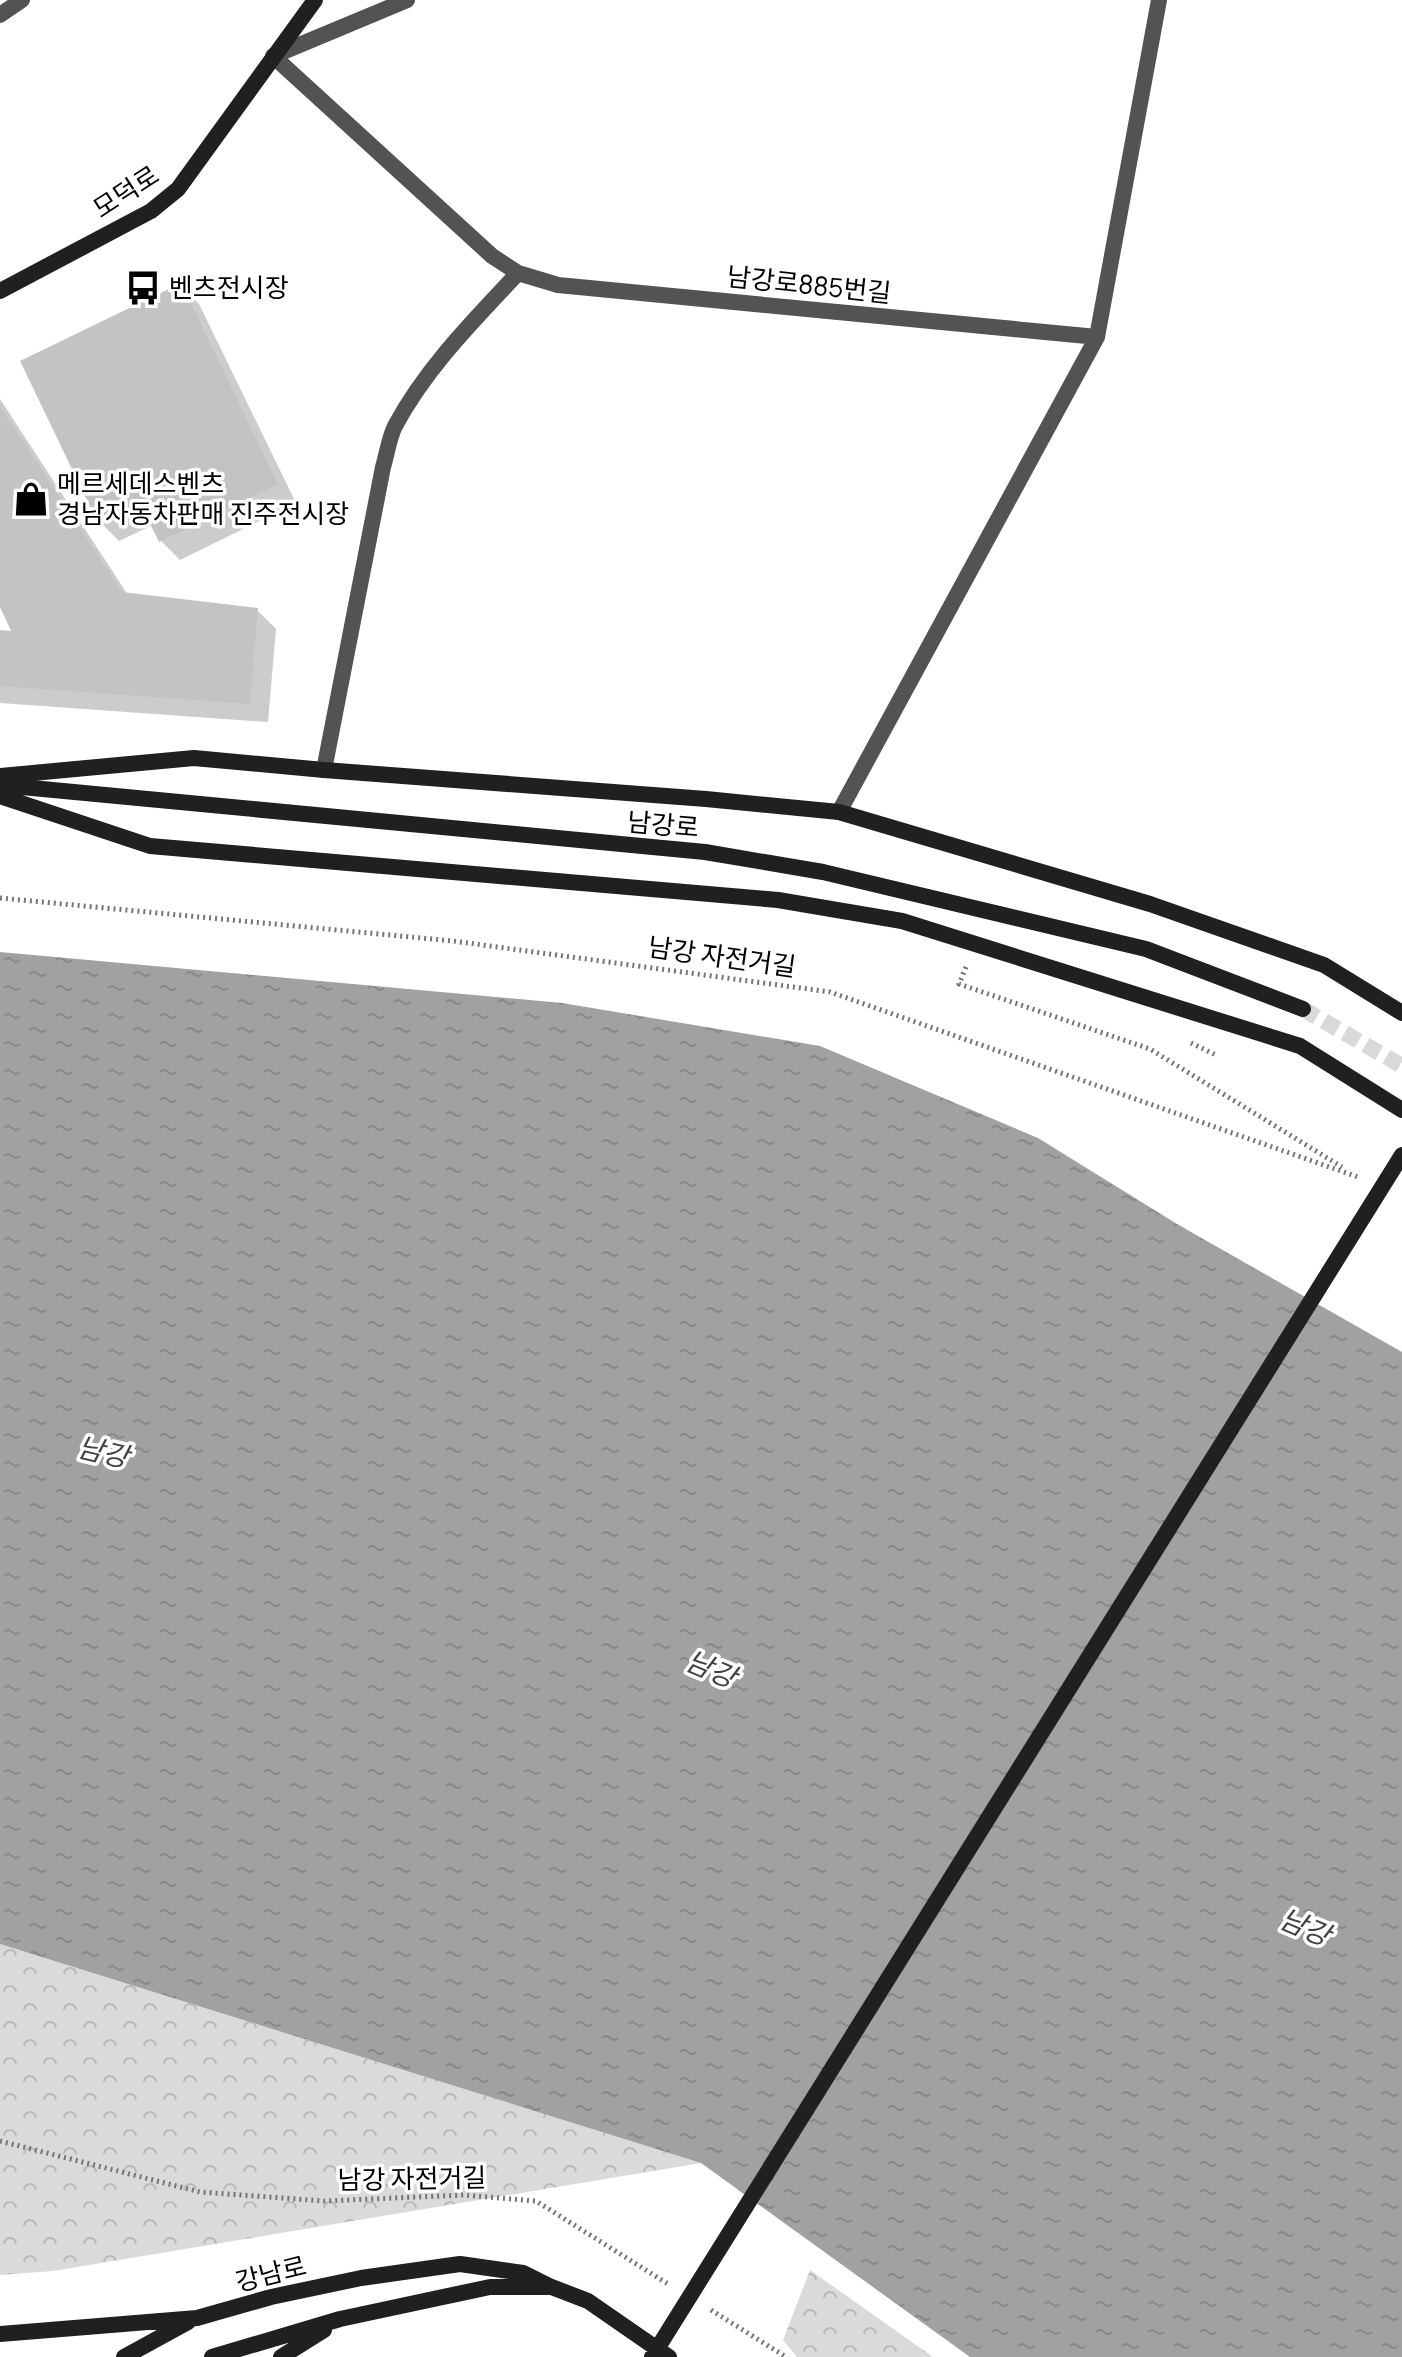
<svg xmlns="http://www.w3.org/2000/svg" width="1402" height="2357" viewBox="0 0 1402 2357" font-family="Manrope,'Noto Sans KR',sans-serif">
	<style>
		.forest { fill: url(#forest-crowns) }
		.water { fill: url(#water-ripples) }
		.shadow { fill: #0003 }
		.building { fill: #c3c3c3 }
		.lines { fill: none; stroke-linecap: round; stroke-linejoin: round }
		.secondary-tunnel { stroke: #d9d9d9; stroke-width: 16; stroke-dasharray: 16 8; stroke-linecap: butt }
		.path { stroke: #757575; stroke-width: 5; stroke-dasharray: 2 4; stroke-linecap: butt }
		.street { stroke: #535353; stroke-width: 16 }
		.secondary { stroke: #202020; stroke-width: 16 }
		.labels { text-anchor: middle; stroke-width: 7; stroke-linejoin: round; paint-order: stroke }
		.street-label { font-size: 26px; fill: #000; stroke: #fff }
		.poi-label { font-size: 26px; fill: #000; stroke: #fff; text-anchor: start }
		.water-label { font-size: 28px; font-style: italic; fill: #424242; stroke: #fff }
	</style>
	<defs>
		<pattern id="forest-crowns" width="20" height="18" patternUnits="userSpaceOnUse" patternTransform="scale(2)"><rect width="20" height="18" fill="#dadada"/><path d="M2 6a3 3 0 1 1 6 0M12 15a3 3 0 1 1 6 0" fill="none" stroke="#b9b9b9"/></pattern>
		<pattern id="water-ripples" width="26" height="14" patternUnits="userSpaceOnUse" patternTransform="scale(2)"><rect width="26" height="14" fill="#a1a1a1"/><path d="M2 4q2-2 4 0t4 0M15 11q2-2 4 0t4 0" fill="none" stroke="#898989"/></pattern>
	</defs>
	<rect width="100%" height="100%" fill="#fff"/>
	<!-- forest -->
	<path class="forest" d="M 0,1944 L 701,2163 L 53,2271 L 0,2275 Z
		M 810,2270 L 933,2357 L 797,2357 L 783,2340 Z"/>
	<!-- water -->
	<path class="water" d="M 0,952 L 562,1003 L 820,1046 L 1038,1138 L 1177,1224 L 1402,1352 L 1402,2357 L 970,2357 L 701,2163 L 0,1944 Z"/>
	<!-- shadow -->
	<path class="shadow" d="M 180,285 L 199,304 L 296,503 L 180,560 L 161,541 L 153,525 L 119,541 L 100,522 L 23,362 Z
		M 0,399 L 128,595 L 257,610 L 276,629 L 268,722 L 0,703 L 0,632 L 14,633 L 0,602 Z"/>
	<!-- building -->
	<path class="building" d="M 181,283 L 278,484 L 159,542 L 140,503 L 98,523 L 20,361 Z
		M 0,406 L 122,592 L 258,608 L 250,704 L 0,686 L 0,630 L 11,631 L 0,607 Z"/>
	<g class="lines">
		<!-- secondary-tunnel -->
		<path class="secondary-tunnel" d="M 1303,1009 L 1402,1066"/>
		<!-- path -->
		<path class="path" d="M 0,898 L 453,941 L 830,992 L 1358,1177
			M 966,967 L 959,984 L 1150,1049 L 1342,1167
			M 1191,1043 L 1216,1055
			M 0,2141 L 200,2192 L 324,2201 L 464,2195 L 536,2201 L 668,2284
			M 711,2310 L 786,2357"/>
		<!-- street -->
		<path class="street" d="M 407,0 L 273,56 L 492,256 L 518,273 L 558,285 L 1097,337
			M 0,15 L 22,0
			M 324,770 L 383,467 C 387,454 389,438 395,426 C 426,368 474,320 518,273
			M 839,812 L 1097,337 L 1159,0"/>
		<!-- secondary -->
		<path class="secondary" d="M 0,291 L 151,211 L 178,189 L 315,0
			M 0,776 L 194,758 L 324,770 L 706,799 L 839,812 L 1150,904 L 1324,965 L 1402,1013
			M 0,785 L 705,852 L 823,872 L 1146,949 L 1303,1009
			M 0,796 L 150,846 L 778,900 L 902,921 L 1300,1046 L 1402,1110
			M 0,2334 L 197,2318 L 271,2297 L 361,2278 L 460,2264 L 523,2273 L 549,2286 L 588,2301 L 669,2357
			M 124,2357 L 188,2322
			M 212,2357 L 340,2319 L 490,2287 L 548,2287
			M 281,2357 L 324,2330
			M 652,2357 L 1402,1155"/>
	</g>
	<!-- icons -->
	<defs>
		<g id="bus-bare" transform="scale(2.76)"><path d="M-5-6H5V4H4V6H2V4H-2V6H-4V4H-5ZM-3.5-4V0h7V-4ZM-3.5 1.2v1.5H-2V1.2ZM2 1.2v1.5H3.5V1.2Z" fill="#000" stroke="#fff" stroke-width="2.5" paint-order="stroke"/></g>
		<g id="shop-bare" transform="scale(2.76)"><path d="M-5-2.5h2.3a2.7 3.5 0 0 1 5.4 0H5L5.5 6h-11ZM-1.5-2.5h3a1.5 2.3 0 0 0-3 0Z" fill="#000" stroke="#fff" stroke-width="2.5" paint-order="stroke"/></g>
	</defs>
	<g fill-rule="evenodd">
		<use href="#bus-bare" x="143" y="288"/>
		<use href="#shop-bare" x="31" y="499"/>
	</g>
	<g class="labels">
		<!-- street labels -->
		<g class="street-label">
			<text transform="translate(126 192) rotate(-33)" y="9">모덕로</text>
			<text transform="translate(809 285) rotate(6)" y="9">남강로885번길</text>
			<text transform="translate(663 825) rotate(5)" y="9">남강로</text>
			<text transform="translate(722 957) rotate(8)" y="9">남강 자전거길</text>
			<text transform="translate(412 2179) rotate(-1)" y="9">남강 자전거길</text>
			<text transform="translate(271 2274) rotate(-14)" y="9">강남로</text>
		</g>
		<!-- poi labels -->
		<g class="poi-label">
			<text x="169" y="297">벤츠전시장</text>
			<text x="57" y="493">메르세데스벤츠<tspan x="57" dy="30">경남자동차판매 진주전시장</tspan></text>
		</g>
		<!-- water labels -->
		<g class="water-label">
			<text transform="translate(103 1452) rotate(13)" y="10">남강</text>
			<text transform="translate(711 1669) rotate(23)" y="10">남강</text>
			<text transform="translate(1305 1927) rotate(23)" y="10">남강</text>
		</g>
	</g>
</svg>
